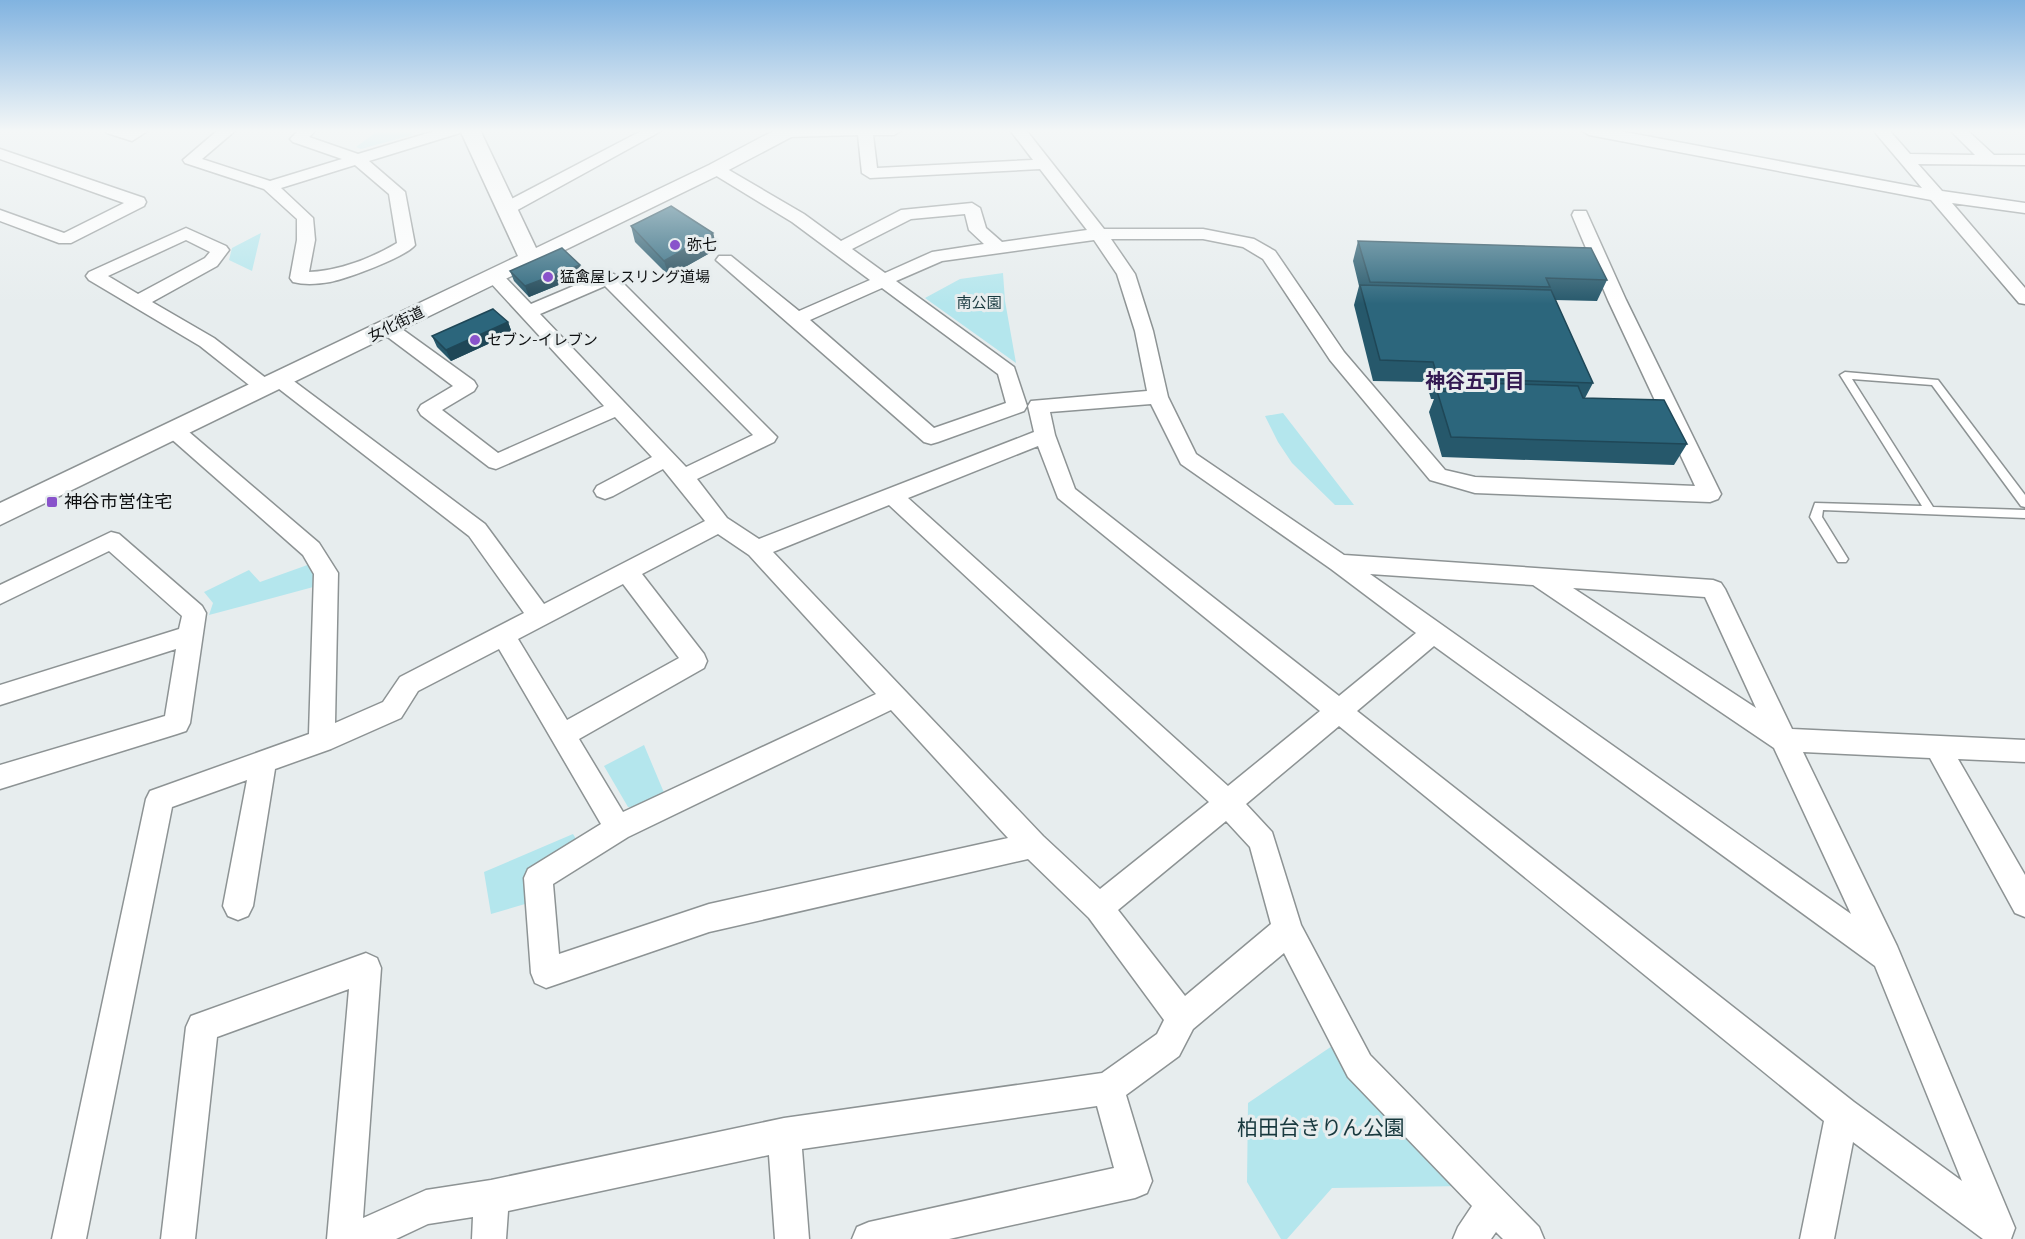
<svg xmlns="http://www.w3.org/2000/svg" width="2025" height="1239" viewBox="0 0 2025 1239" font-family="Montserrat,'Noto Sans JP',sans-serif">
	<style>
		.green { fill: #b4e6ed }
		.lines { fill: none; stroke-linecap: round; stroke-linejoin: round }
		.service-casing { stroke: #8d9394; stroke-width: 3 }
		.minor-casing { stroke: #8d9394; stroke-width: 3 }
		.tertiary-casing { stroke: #8d9394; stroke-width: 3 }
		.service { fill: #fff; fill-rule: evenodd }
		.minor { fill: #fff; fill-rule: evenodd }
		.tertiary { fill: #fff; fill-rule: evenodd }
		.wall { fill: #26586b }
		.shaded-wall { fill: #1f4757 }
		.building { fill: #2c667c; stroke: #1f4757; stroke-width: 1.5 }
		.poi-dot { fill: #8953cb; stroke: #e7edee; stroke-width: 2 }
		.labels { text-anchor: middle; stroke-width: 6; stroke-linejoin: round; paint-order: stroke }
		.far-poi-label { font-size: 15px; fill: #0e1011; stroke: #e7edee; text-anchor: start }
		.far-park-label { font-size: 15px; fill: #18393e; stroke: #e7edee }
		.far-street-label { font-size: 15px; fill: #0e1011; stroke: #e7edee }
		.poi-label { font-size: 18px; fill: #0e1011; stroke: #e7edee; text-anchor: start }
		.neighbourhood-label { font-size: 20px; font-weight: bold; fill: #331952; stroke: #e7edee }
		.near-park-label { font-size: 21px; fill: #18393e; stroke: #e7edee }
	</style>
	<rect width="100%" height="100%" fill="#e7edee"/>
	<!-- green -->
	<path class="green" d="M 379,130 L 411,130 L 412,135 L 361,149 L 356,147 Z
		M 261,233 L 252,271 L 229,260 L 232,248 Z
		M 1003,273 L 1005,301 L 1016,363 L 925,298 L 960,279 Z
		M 1283,413 L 1354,505 L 1335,505 L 1292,463 L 1278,442 L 1265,416 Z
		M 313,563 L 317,586 L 209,615 L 213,603 L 204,592 L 249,570 L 260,582 Z
		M 644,745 L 665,795 L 639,808 L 628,807 L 604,766 Z
		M 573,834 L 576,839 L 529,879 L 525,904 L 491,914 L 484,872 Z
		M 1338,1042 L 1465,1186 L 1332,1188 L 1287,1239 L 1281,1239 L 1247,1182 L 1248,1103 Z"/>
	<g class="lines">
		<!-- service casing -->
		<g class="service-casing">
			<path id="service" d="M 1845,372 L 1938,380 L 2025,495 L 2025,507 L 2021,506 L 1932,385 L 1852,379 L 1933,507 L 2025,510 L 2025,518 L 1823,510 L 1822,517 L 1848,559 L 1846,562 L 1838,562 L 1810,517 L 1815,503 L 1922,506 L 1840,375 Z"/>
		</g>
		<!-- minor casing -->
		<g class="minor-casing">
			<path id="minor" d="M 104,130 L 149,130 L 132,141 L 107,133 Z
				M 218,130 L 236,130 L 202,159 L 270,181 L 342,159 L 293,142 L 290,139 L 299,130 L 316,130 L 309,137 L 358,154 L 438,130 L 463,130 L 460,133 L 369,161 L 405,192 L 415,245 C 406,257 346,279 330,282 C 319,284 304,285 293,282 L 290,278 L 297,240 L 297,219 L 264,189 L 185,163 L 183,160 ZM 355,165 L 389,194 L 397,243 C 372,258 339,271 309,272 L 315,240 L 313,218 L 281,188 Z
				M 643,130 L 663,130 L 512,213 L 500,213 L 498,209 L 500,205 Z
				M 780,130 L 902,130 L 894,135 L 873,135 L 877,168 L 1033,160 L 1010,130 L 1026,130 L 1104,229 L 1203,229 L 1254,239 L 1275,251 L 1344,352 L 1445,470 L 1475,477 L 1695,486 L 1608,300 L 1572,215 L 1574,211 L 1586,211 L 1626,300 L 1721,494 L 1718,499 L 1710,502 L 1475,493 L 1430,480 L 1330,360 L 1263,259 L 1243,247 L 1203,239 L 1111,239 L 1135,274 L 1153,331 L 1168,397 L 1196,454 L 1344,555 L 1713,580 L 1721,583 L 1725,589 L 1792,729 L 2025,740 L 2025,762 L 1958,759 L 2025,875 L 2025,917 L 2015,913 L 1930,758 L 1803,752 L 1897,946 L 2015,1228 L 2011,1239 L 1983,1239 L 1853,1142 L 1834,1239 L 1800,1239 L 1824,1121 L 1339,726 L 1246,804 L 1272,832 L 1301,925 L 1370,1055 L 1539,1227 L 1544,1239 L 1503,1239 L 1496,1232 L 1491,1239 L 1453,1239 L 1458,1227 L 1472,1206 L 1348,1077 L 1284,953 L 1193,1029 L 1179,1056 L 1126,1095 L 1152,1181 L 1147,1193 L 1135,1198 L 949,1239 L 852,1239 L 857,1227 L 869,1222 L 1114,1168 L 1097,1106 L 802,1149 L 809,1239 L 775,1239 L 769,1155 L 508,1211 L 506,1239 L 472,1239 L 473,1217 L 428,1224 L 396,1239 L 327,1239 L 349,989 L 217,1037 L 195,1239 L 161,1239 L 186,1027 L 191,1016 L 366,953 L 377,958 L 381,968 L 363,1218 L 426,1190 L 491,1180 L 784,1118 L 1102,1073 L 1157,1034 L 1164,1020 L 1089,918 L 1028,859 L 709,932 L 546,988 L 535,983 L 531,973 L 524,878 L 528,869 L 601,824 L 499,649 L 418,691 L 401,718 L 331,749 L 275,769 L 253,906 L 248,916 L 238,920 L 228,916 L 223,906 L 247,780 L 172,807 L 86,1239 L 52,1239 L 146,799 L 150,791 L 309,734 L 314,574 L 303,555 L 168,436 L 165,431 L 168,426 L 175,424 L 182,426 L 319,543 L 338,573 L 335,723 L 383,702 L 400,677 L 524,613 L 469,536 L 274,385 L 272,392 L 265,393 L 258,392 L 200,346 L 89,280 L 86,276 L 89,272 L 186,228 L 226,246 L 229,250 L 217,266 L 152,302 L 214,338 L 271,382 L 273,376 L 280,374 L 287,376 L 485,524 L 544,604 L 705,521 L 663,469 L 613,496 L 605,499 L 597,496 L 594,491 L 597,486 L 652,457 L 615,417 L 496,469 L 489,467 L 421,415 L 418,410 L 421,405 L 453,386 L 381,332 L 379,328 L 381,324 L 395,324 L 474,381 L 477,386 L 474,391 L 442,410 L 498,453 L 604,406 L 488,280 L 485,276 L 488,272 L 500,272 L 531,304 L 602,274 L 614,274 L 777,437 L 774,442 L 697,479 L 727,518 L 759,539 L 1034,432 L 1028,406 L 1031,401 L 1147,391 L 1135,331 L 1117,274 L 1094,240 L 942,261 L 896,281 L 1014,367 L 1027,406 L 1024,411 L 938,442 L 931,444 L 924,442 L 716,260 L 719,256 L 731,256 L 799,311 L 870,280 L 792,222 L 710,172 L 708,169 L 710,166 L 722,166 L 804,214 L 841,241 L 901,210 L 972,203 L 980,208 L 986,228 L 1002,242 L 1087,230 L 1040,169 L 870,178 L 862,173 L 858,135 L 786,137 L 781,135 ZM 965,214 L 969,230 L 984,244 L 932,252 L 885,273 L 852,249 L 911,219 ZM 186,240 L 210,252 L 205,258 L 138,294 L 108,276 ZM 605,286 L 753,435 L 686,467 L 540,314 ZM 882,288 L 998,374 L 1006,403 L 934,428 L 810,320 ZM 1151,404 L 1181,464 L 1331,569 L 1416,633 L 1339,696 L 1075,489 L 1055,435 L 1050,412 ZM 1038,446 L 1058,498 L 1320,711 L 1228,786 L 908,498 ZM 889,505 L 1209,802 L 1100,889 L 1043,836 L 773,552 ZM 718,534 L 749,555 L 876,694 L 623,812 L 579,739 L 704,668 L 707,661 L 704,654 L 642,574 ZM 1370,574 L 1533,585 L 1774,748 L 1851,914 ZM 623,584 L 679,658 L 567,720 L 518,639 ZM 1573,588 L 1705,597 L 1756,708 ZM 1434,646 L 1875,966 L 1962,1181 L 1854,1102 L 1357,711 ZM 891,710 L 1008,838 L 709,904 L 559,954 L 553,884 L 628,837 ZM 1226,821 L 1250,847 L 1271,924 L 1185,996 L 1118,910 Z
				M 1581,130 L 1614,130 L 1922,188 L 1873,130 L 1889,130 L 1910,154 L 1975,155 L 1950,130 L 1967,130 L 1994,155 L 2025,155 L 2025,165 L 1918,164 L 1942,191 L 2025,203 L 2025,213 L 1952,203 L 2025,288 L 2025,304 L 2019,303 L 1931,200 L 1589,135 Z
				M 0,149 L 144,198 L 146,202 L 144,206 L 71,243 L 59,243 L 0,221 L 0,210 L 64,233 L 124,203 L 0,159 Z
				M 111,532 L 119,534 L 202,606 L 206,613 L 190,723 L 186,731 L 177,734 L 0,789 L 0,765 L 165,716 L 176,649 L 0,705 L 0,685 L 179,629 L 182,616 L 109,551 L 0,604 L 0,585 Z"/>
		</g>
		<!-- tertiary casing -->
		<g class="tertiary-casing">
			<path id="tertiary" d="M 460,130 L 480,130 L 536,248 L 709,165 L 775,130 L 800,130 L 797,134 L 723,173 L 0,525 L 0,503 L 518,256 Z"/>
		</g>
		<!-- service -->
		<use href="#service" class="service"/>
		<!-- minor -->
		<use href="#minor" class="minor"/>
		<!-- tertiary -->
		<use href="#tertiary" class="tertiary"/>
	</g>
	<!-- wall -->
	<path class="wall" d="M 631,226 L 713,233 L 717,249 L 669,276 L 635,242 Z
		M 1358,241 L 1607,280 L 1597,301 L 1555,300 L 1593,383 L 1585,398 L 1687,444 L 1674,465 L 1442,457 L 1429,412 L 1434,399 L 1431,399 L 1426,382 L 1373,381 L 1354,305 L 1359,286 L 1353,261 Z
		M 510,271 L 583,275 L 529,297 L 514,281 Z
		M 508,322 L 512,333 L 451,361 L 437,347 L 432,336 Z"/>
	<!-- shaded-wall -->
	<path class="shaded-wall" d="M 713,233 L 717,249 L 669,276 L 664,261 Z
		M 580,265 L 583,275 L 529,297 L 525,286 Z
		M 508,322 L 512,333 L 451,361 L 446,350 Z"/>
	<!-- building -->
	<path class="building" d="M 671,206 L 713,233 L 664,261 L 631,226 Z
		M 1358,241 L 1591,248 L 1607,280 L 1546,278 L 1550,287 L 1370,282 Z
		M 562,248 L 580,265 L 525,286 L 510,271 Z
		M 1360,285 L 1551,290 L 1593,383 L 1438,378 L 1433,362 L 1380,360 Z
		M 493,309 L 508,322 L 446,350 L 432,336 Z
		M 1450,382 L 1578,386 L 1583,398 L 1664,400 L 1687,444 L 1451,437 L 1437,391 L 1453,392 Z"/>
	<!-- sky -->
	<linearGradient id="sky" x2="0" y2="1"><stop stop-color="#81b3e0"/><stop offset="0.43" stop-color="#f4f7f7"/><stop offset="1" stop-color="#f4f7f7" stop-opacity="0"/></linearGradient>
	<rect width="2025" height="304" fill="url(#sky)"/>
	<!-- markers -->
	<g class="poi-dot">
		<circle cx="675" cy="245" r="6"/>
		<circle cx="548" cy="277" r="6"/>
		<circle cx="475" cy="340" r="6"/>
		<rect x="46" y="496" width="12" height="12" rx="3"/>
	</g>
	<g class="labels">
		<!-- far-poi labels -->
		<g class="far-poi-label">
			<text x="687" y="250">弥七</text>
			<text x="560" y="282">猛禽屋レスリング道場</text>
			<text x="487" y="345">セブン-イレブン</text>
		</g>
		<!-- far-park labels -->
		<g class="far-park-label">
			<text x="979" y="308">南公園</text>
		</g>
		<!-- far-street labels -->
		<g class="far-street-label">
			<text transform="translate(396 324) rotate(-26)" y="5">女化街道</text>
		</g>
		<!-- poi labels -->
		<g class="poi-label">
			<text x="64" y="508">神谷市営住宅</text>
		</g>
		<!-- neighbourhood labels -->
		<g class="neighbourhood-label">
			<text x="1475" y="388">神谷五丁目</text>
		</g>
		<!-- near-park labels -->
		<g class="near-park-label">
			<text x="1321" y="1135">柏田台きりん公園</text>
		</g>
	</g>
</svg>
